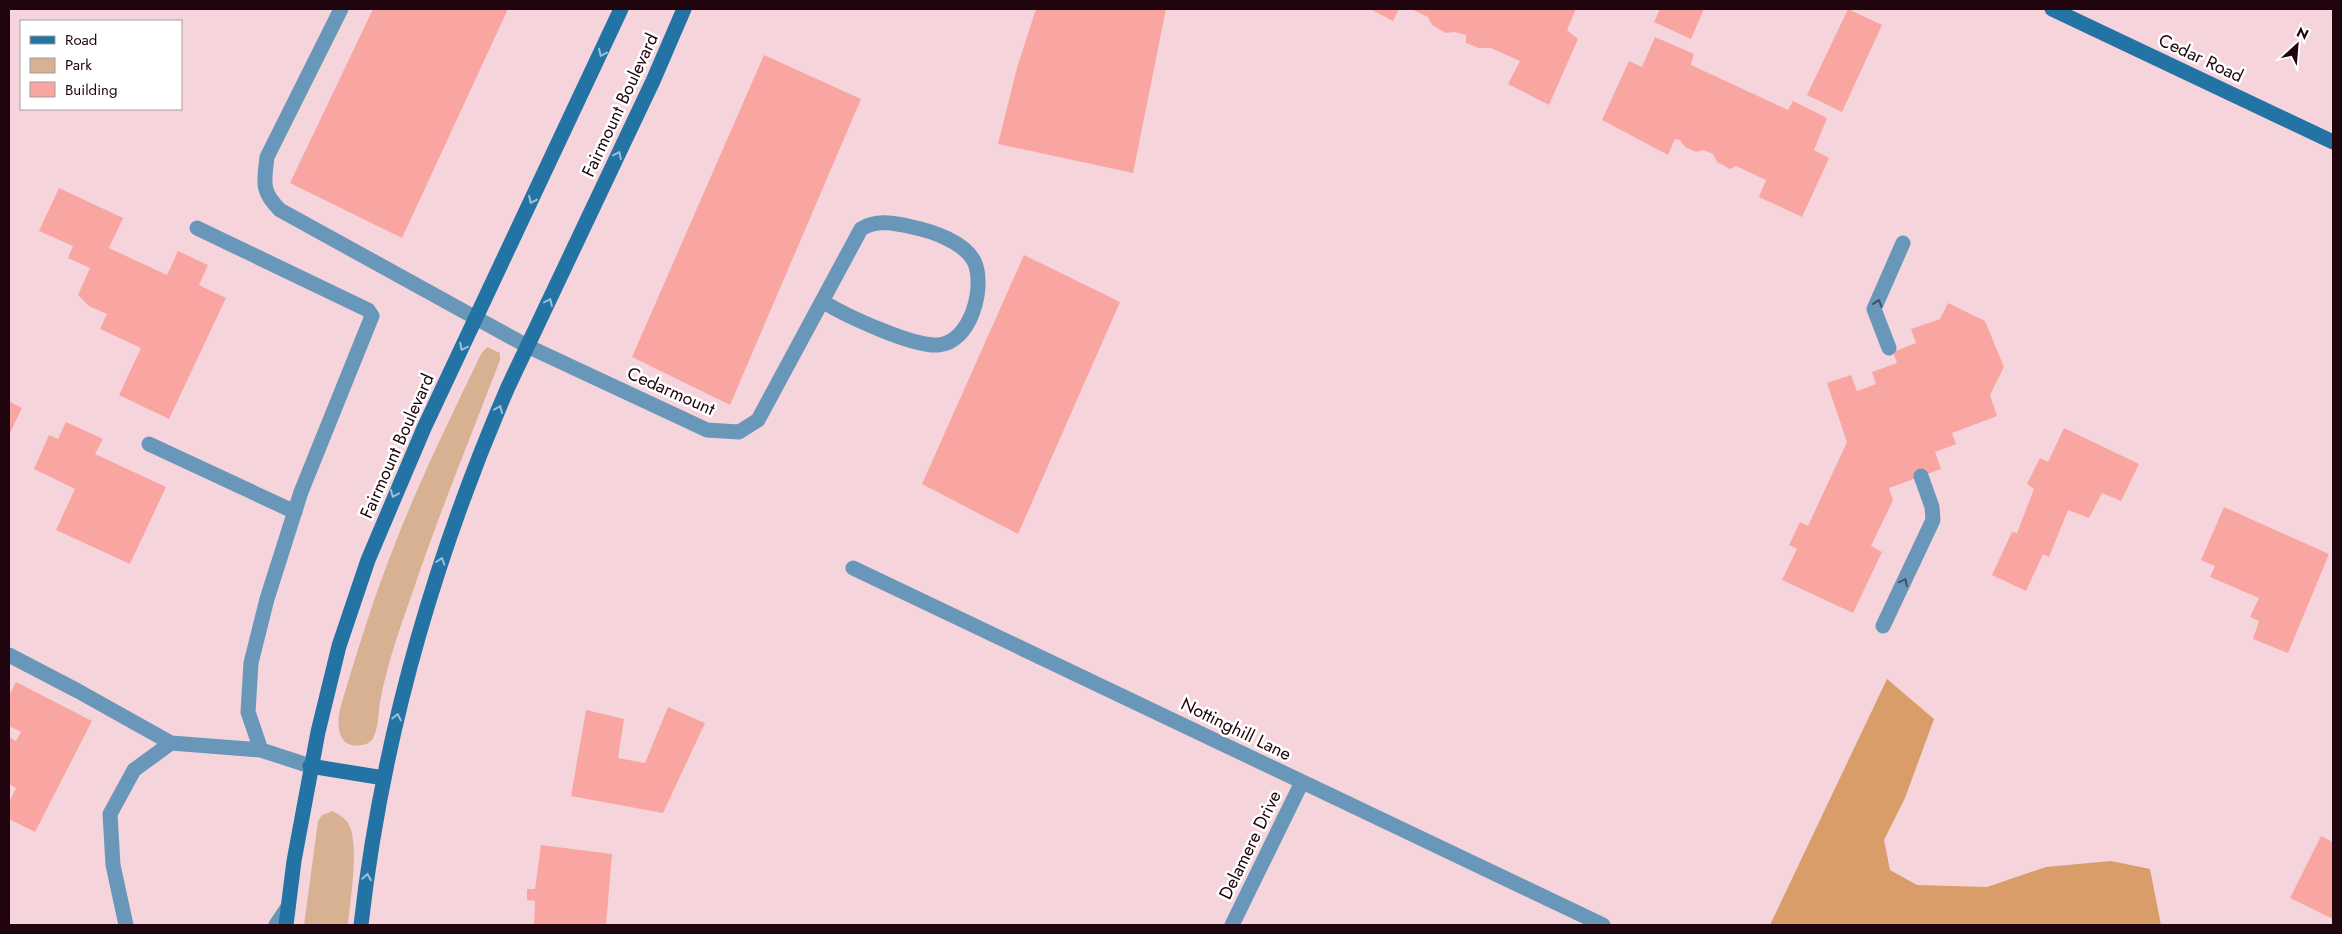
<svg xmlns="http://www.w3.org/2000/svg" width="2342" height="934" viewBox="0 0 2342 934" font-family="Jost,sans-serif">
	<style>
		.green { fill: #d7b192 }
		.forest { fill: #d89d68 }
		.building { fill: #f9a6a3 }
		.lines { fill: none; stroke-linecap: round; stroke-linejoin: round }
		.lane { stroke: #6997b9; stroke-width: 15 }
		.street { stroke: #6997b9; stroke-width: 15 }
		.secondary { stroke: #2473a5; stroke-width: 15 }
		.oneway { stroke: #9cc0d6 }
		.oneway2 { stroke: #444e64 }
		.labels { text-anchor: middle; stroke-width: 5; stroke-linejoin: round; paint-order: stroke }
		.street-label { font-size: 18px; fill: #20050e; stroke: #fff }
	</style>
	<rect width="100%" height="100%" fill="#f6d4dc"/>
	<!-- green -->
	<path class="green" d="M 487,347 L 500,353 L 500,360 C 471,436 440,511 414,588 C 401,625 387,663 380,702 C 378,714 379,729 372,740 C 369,743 365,745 361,745 C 335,750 336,719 342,702 C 358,649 374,596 395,544 C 420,479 451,417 481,354 Z
		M 333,811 C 339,815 344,817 348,823 C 360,842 350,902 348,925 L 304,925 L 318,821 L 322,815 Z"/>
	<!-- forest -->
	<path class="forest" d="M 1887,679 L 1934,719 L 1905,798 L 1884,840 L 1890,870 L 1917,885 L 1987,887 L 2046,867 L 2111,861 L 2150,869 L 2161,925 L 1770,925 Z"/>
	<!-- building -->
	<path class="building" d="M 373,9 L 508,9 L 402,238 L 290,183 Z
		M 1036,9 L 1166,9 L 1133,173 L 998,144 L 1017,68 Z
		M 1370,9 L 1399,9 L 1393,21 Z
		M 1411,9 L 1576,9 L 1567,30 L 1578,39 L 1549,105 L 1508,84 L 1520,61 L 1491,48 L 1479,48 L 1466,43 L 1466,35 L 1454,32 L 1446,33 L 1432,25 L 1428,17 Z
		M 1660,9 L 1704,9 L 1691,39 L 1654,22 Z
		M 1848,9 L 1882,25 L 1842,112 L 1807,95 Z
		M 1655,37 L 1694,54 L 1691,65 L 1788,110 L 1793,101 L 1827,118 L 1814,150 L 1829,158 L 1802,217 L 1759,197 L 1766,180 L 1736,166 L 1730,169 L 1717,162 L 1713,154 L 1703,150 L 1696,152 L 1685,147 L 1680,140 L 1675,139 L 1668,155 L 1602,120 L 1629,61 L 1642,67 Z
		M 764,55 L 861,99 L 730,405 L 632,357 Z
		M 59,188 L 123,218 L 109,248 L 167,275 L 178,251 L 208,265 L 199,285 L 226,298 L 169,419 L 119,395 L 141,348 L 100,329 L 107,314 L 89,306 L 78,295 L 90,268 L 68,258 L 73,246 L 39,231 Z
		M 1024,255 L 1120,302 L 1018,534 L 922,484 Z
		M 1948,303 L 1985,321 L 2004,367 L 1990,395 L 1997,416 L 1952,433 L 1956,444 L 1935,452 L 1941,469 L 1889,488 L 1893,500 L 1871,546 L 1882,552 L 1853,613 L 1782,580 L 1797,549 L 1789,545 L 1800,522 L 1808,526 L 1847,442 L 1827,383 L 1851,375 L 1857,391 L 1876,384 L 1872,372 L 1897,363 L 1893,352 L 1916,343 L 1911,329 L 1940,319 Z
		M 9,401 L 22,408 L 9,435 Z
		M 66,422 L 103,439 L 95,454 L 166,487 L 130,564 L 56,530 L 75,489 L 34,469 L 49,435 L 58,439 Z
		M 2064,428 L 2139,464 L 2121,501 L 2102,493 L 2089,518 L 2068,510 L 2049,557 L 2043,554 L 2026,591 L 1992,575 L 2012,532 L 2017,533 L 2034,489 L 2027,484 L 2040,458 L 2048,462 Z
		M 2224,507 L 2329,554 L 2288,653 L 2253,639 L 2259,621 L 2250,617 L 2259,598 L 2210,577 L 2215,566 L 2201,560 Z
		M 16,682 L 92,721 L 35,832 L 9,819 L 9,803 L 16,788 L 9,784 L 9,737 L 16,741 L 21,732 L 9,726 L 9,696 Z
		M 668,707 L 705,723 L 663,813 L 571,796 L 586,710 L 624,719 L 618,758 L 645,763 Z
		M 2321,836 L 2333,842 L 2333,919 L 2290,898 Z
		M 541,845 L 612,854 L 606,925 L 534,925 L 535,901 L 527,900 L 527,889 L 535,889 Z"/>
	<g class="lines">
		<!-- lane -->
		<path class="lane" d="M 341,9 L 267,157 C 264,183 261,191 280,210 L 476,318
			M 1889,348 L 1874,309 L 1903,243
			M 149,444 L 295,512
			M 853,568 L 1603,925
			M 1883,626 L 1933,520 L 1932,507 L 1921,476
			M 9,655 L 78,691 L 171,743 L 261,750 L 248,712 L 251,663 L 267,599 L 301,492 L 372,316 L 368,310 L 197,228
			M 261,750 L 310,766
			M 126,925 L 113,865 L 110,814 L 134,770 L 171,743"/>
		<!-- street -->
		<path class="street" d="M 476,318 L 527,346 L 707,430 L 739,432 L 758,420 L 861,229 C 876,219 895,223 912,227 C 932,231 964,242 974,261 C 986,286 971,343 938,345 C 913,347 844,315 822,301
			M 276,925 L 288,907
			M 1232,925 L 1302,782"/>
		<!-- secondary -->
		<path class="secondary" d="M 2052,9 L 2333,142
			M 310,766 L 384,778
			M 286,925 L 294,861 L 318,732 L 339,646 L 368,560 L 424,428 L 621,9
			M 361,925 C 382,739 434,558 508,387 L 653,81 L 684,9"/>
	</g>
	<!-- one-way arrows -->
	<defs><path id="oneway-chevron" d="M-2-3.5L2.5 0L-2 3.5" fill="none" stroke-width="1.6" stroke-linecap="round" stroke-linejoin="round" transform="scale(1.25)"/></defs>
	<g class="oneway">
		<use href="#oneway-chevron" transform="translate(602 53) rotate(115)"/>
		<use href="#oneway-chevron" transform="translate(618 155) rotate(-65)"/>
		<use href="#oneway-chevron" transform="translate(532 200) rotate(115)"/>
		<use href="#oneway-chevron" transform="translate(549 302) rotate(-65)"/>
		<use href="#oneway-chevron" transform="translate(463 347) rotate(116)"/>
		<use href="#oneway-chevron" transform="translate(499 409) rotate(-67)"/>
		<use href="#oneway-chevron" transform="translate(394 494) rotate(113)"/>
		<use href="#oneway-chevron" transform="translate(441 561) rotate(-72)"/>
		<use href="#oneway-chevron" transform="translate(397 717) rotate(-77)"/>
		<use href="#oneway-chevron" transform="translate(367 877) rotate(-81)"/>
	</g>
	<g class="oneway2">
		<use href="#oneway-chevron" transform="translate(1878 303) rotate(-71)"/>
		<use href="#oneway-chevron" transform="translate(1904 582) rotate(-64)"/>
	</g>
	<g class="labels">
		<!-- street labels -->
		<g class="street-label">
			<text transform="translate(2201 58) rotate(25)" y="6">Cedar Road</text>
			<text transform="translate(620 105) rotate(-65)" y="6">Fairmount Boulevard</text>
			<text transform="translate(671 391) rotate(24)" y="6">Cedarmount</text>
			<text transform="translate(397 446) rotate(-66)" y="6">Fairmount Boulevard</text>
			<text transform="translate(1236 729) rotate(26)" y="6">Nottinghill Lane</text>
			<text transform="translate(1250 845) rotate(-64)" y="6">Delamere Drive</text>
		</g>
	</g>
	<!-- border -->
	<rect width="2342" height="934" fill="none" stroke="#20050e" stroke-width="20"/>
	<!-- legend -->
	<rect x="20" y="20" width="162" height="90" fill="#ffffff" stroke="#a69b9f"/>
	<rect x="30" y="36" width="25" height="8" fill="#2473a5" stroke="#a69b9f"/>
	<text x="65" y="45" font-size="15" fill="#20050e">Road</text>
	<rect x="30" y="58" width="25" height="15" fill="#d7b192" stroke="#a69b9f"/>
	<text x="65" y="70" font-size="15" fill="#20050e">Park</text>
	<rect x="30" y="82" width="25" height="15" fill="#f9a6a3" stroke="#a69b9f"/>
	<text x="65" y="95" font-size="15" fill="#20050e">Building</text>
	<!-- north arrow -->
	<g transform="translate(2297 45) rotate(26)" stroke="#ffffff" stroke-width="4" paint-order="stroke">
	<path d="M0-4L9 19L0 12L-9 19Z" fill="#20050e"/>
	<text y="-8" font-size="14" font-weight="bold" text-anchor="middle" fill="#20050e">N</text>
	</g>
</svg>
